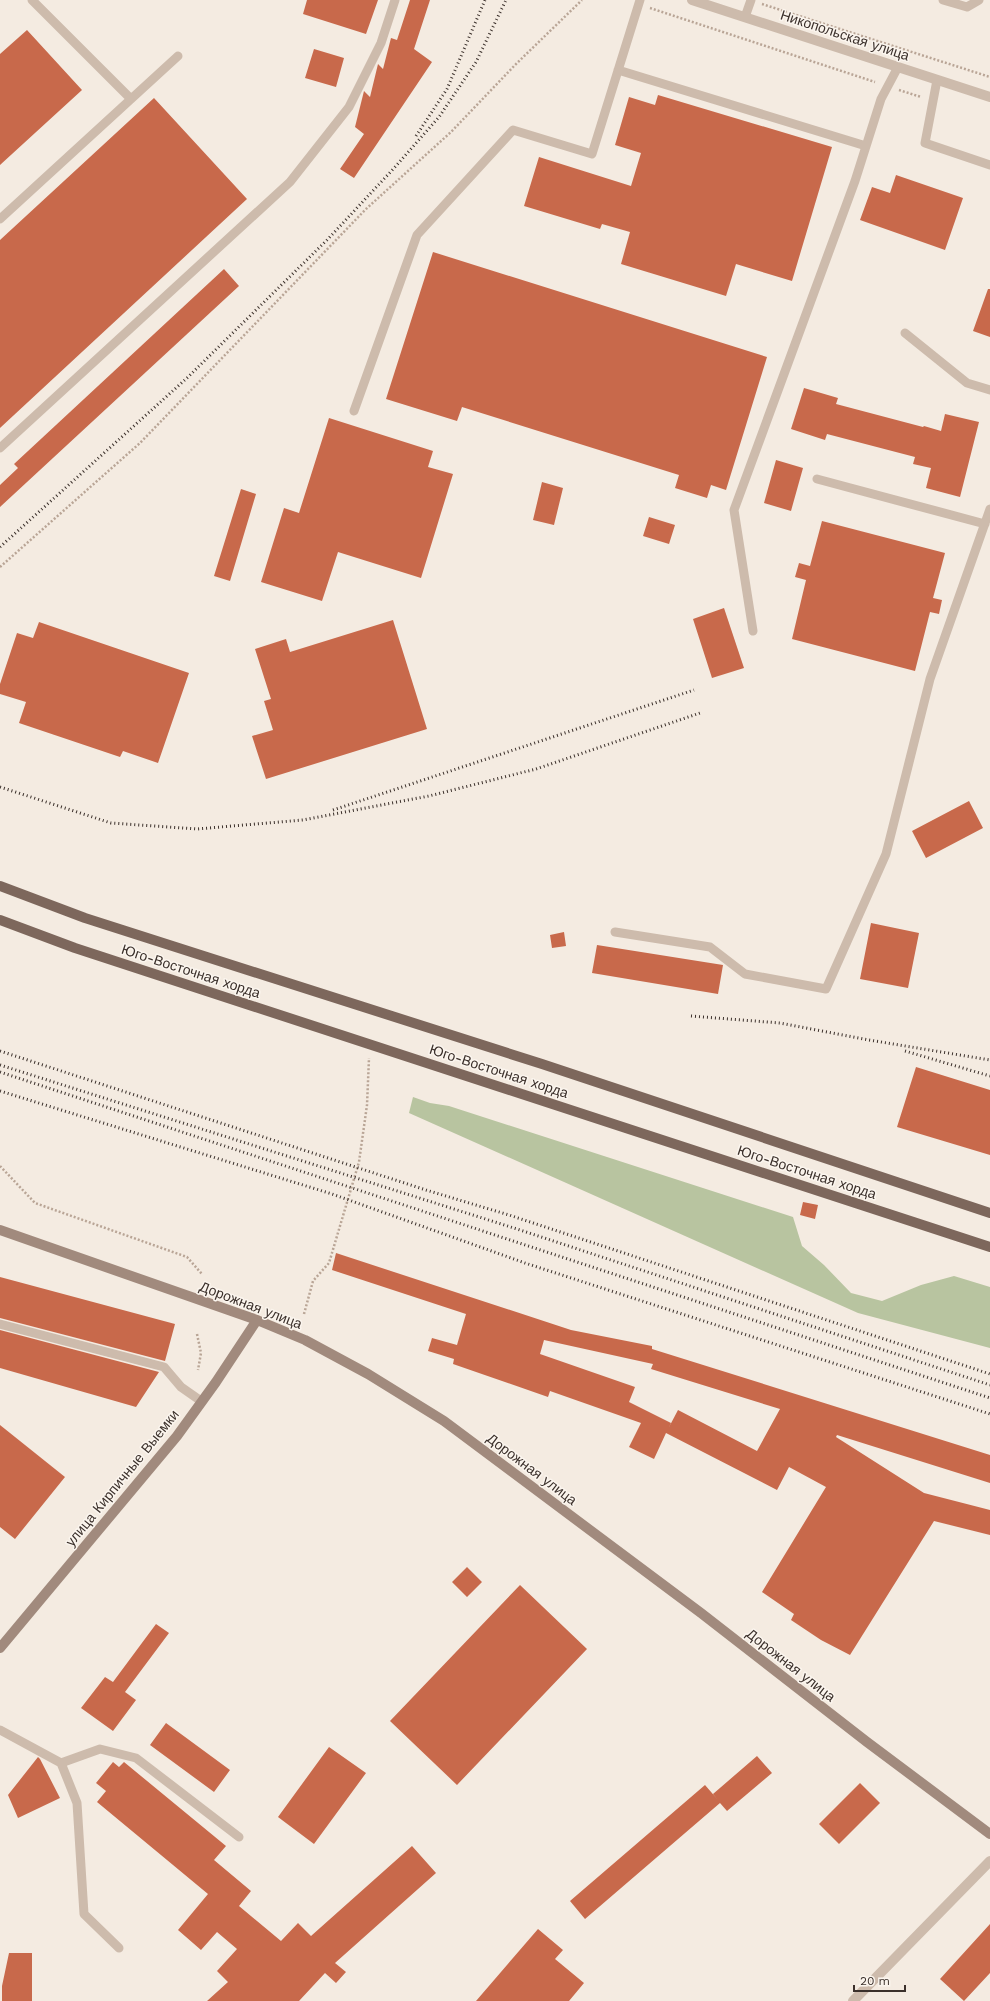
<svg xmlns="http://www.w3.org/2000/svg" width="990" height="2001" viewBox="0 0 990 2001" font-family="'Work Sans',sans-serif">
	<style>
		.green { fill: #b8c4a0 }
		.building { fill: #c8694b; fill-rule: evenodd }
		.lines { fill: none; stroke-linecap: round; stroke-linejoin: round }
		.path { stroke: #b9a596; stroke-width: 2.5; stroke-dasharray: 2 2; stroke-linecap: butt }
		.lane { stroke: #cdbbac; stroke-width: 9 }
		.street { stroke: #cdbbac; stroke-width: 10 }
		.secondary { stroke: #a18a7d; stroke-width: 10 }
		.primary { stroke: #7d675c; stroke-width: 10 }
		.rail { stroke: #3b302b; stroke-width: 3; stroke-dasharray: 1 3; stroke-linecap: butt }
		.labels { text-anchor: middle; stroke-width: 3; stroke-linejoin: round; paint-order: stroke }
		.street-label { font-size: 14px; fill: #3b302b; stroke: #fbf5ee }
	</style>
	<rect width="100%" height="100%" fill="#f4ebe1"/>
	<!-- green -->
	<path class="green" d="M 413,1097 L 430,1103 L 449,1106 L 793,1217 L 802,1246 L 824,1265 L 851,1293 L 882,1301 L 921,1285 L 954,1276 L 990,1287 L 990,1348 L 858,1313 L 409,1113 Z"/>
	<!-- building -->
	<path class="building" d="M 307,0 L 378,0 L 366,34 L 303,14 Z
		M 410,0 L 430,0 L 414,49 L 432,62 L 354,178 L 340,169 L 364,134 L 355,127 L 364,91 L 370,97 L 378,64 L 383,69 L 391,38 L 397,40 Z
		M 27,30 L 82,90 L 0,165 L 0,54 Z
		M 314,49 L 344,58 L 336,87 L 305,78 Z
		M 658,95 L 832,147 L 792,281 L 736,264 L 726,296 L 621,264 L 630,232 L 602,224 L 600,229 L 524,206 L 539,157 L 631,186 L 641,153 L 615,145 L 629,97 L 655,105 Z
		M 154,98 L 247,199 L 0,428 L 0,240 Z
		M 896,175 L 963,198 L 945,250 L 860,220 L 872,187 L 890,193 Z
		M 433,252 L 767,357 L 726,490 L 711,485 L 707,498 L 675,488 L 679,475 L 462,407 L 457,421 L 386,399 Z
		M 224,269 L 239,286 L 0,507 L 0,485 L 18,468 L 14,464 Z
		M 988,289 L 990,289 L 990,337 L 973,331 Z
		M 804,388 L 838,398 L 836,404 L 923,427 L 924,426 L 941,431 L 945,414 L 979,422 L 960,497 L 926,488 L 931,468 L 913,464 L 915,457 L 827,434 L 825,440 L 791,429 Z
		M 329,418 L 433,451 L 428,467 L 453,474 L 421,578 L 338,552 L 322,601 L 261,582 L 284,508 L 299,513 Z
		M 776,460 L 803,468 L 791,511 L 764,503 Z
		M 542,482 L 563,488 L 554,525 L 533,520 Z
		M 241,489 L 256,494 L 230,581 L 214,576 Z
		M 649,517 L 675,525 L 669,544 L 643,536 Z
		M 822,521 L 945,553 L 933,598 L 942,600 L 939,614 L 930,612 L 915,671 L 792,639 L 806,580 L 795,577 L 799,563 L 810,566 Z
		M 724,608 L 744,668 L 712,678 L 693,619 Z
		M 393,620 L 427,729 L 266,779 L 252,736 L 273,730 L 264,701 L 271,699 L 255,649 L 286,639 L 290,652 Z
		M 39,622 L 189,673 L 158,763 L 123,751 L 120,757 L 19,723 L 26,702 L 0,694 L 0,684 L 17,633 L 33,638 Z
		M 969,801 L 983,828 L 926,858 L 912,831 Z
		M 871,923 L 919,933 L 908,988 L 860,979 Z
		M 564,932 L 566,946 L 552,948 L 550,935 Z
		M 597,945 L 723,965 L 718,994 L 592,973 Z
		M 916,1067 L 990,1090 L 990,1155 L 897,1127 Z
		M 803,1202 L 818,1205 L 815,1219 L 800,1215 Z
		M 336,1253 L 571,1330 L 652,1346 L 652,1349 L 990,1455 L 990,1483 L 837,1435 L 836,1437 L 924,1493 L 990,1510 L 990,1535 L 934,1521 L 850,1655 L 821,1640 L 791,1620 L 794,1614 L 762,1592 L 826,1487 L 789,1467 L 777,1490 L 666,1433 L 654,1459 L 629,1447 L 641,1423 L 550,1391 L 548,1397 L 453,1364 L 454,1359 L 428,1351 L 432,1338 L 457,1345 L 466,1314 L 332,1270 ZM 544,1340 L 653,1364 L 651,1369 L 780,1409 L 757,1451 L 678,1410 L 668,1429 L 671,1423 L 629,1402 L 635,1387 L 540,1354 Z
		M 0,1277 L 175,1324 L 165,1361 L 0,1318 Z
		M 0,1330 L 159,1372 L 136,1407 L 0,1368 Z
		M 0,1425 L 65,1477 L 15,1539 L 0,1527 Z
		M 467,1567 L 482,1582 L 467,1597 L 452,1582 Z
		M 520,1585 L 587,1649 L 457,1785 L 390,1721 Z
		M 156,1624 L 169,1633 L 125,1692 L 136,1700 L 113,1731 L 81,1708 L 105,1677 L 113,1682 Z
		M 166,1723 L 230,1770 L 214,1792 L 150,1745 Z
		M 329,1747 L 366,1773 L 314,1844 L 278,1817 Z
		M 757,1756 L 772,1773 L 727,1811 L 720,1803 L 585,1919 L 570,1901 L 705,1785 L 718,1800 L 713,1794 Z
		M 38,1757 L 40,1759 L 60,1798 L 18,1818 L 8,1795 Z
		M 113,1762 L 119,1767 L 124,1762 L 226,1846 L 214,1860 L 251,1891 L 239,1906 L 281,1941 L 298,1923 L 311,1936 L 412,1846 L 436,1873 L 335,1963 L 346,1972 L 336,1983 L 325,1973 L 299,2001 L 207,2001 L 228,1982 L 217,1971 L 237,1949 L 217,1932 L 201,1950 L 178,1930 L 208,1894 L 97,1802 L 106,1791 L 96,1783 Z
		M 860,1783 L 880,1803 L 839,1844 L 819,1824 Z
		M 990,1924 L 990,1973 L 964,2001 L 940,1979 Z
		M 538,1929 L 563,1950 L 555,1959 L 584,1983 L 569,2001 L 476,2001 Z
		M 9,1953 L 32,1953 L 32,2001 L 2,2001 L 2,1986 Z"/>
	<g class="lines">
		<!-- path -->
		<path class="path" d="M 762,4 L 990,77
			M 650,8 L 875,82
			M 899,90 L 921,97
			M 0,567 L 140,443 L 366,209 L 451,132 L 516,64 L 582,0
			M 0,1166 L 35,1203 L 187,1257 L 202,1274
			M 304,1314 L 313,1281 L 329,1263 L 359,1162 L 367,1105 L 369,1058
			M 197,1334 L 201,1353 L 198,1370"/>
		<!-- lane -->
		<path class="lane" d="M 32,0 L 131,99
			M 943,0 L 967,7 L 979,0
			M 745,17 L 751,0
			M 618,70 L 866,146
			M 937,80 L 925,143 L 990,165
			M 0,219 L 178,56
			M 905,333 L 967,383 L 990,390
			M 354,411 L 417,235 L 513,130 L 592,154 L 640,0
			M 0,448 L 290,182 L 349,107 L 381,43 L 395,0
			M 817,479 L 985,524
			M 753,631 L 734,510 L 855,181 L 881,99 L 898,67
			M 615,932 L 710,947 L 745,974 L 826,989 L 886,854 L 930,679 L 990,509
			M 0,1324 L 164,1367 L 181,1387 L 201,1401
			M 0,1730 L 61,1763 L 77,1803 L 84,1914 L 119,1948
			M 61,1763 L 100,1749 L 136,1758 L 239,1837"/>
		<!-- street -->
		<path class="street" d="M 692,0 L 990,97
			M 853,2001 L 990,1861"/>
		<!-- secondary -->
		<path class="secondary" d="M 0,1230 L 257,1320 L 305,1340 L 368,1374 L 444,1421 L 701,1613 L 867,1742 L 990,1834
			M 0,1648 L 177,1436 L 216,1382 L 257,1320"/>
		<!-- primary -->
		<path class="primary" d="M 0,886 L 85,918 L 542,1064 L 990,1213
			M 0,920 L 75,948 L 990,1247"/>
		<!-- rail -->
		<path class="rail" d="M 416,136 L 447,89 L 485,0
			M 0,547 L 187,378 L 328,239 L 396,166 L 439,117 L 476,62 L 506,0
			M 0,787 L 111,823 L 197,829 L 303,820 L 429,796 L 536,769 L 700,713
			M 333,810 L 694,690
			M 691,1016 L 780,1023 L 869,1040 L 990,1060
			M 0,1051 L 426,1190 L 509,1215 L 990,1374
			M 905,1051 L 990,1076
			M 0,1065 L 517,1229 L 990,1385
			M 0,1072 L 990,1398
			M 0,1091 L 332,1194 L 525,1263 L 990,1414"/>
	</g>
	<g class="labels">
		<!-- street labels -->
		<g class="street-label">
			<text transform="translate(845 35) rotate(18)" y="5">Никопольская улица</text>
			<text transform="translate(191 971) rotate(18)" y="5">Юго-Восточная хорда</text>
			<text transform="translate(499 1071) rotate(18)" y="5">Юго-Восточная хорда</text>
			<text transform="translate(807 1172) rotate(18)" y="5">Юго-Восточная хорда</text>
			<text transform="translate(251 1305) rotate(21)" y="5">Дорожная улица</text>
			<text transform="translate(532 1469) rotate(37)" y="5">Дорожная улица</text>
			<text transform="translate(122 1478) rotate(-51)" y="5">улица Кирпичные Выемки</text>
			<text transform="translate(791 1665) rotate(38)" y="5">Дорожная улица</text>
		</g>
	</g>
	<!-- scale -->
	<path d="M854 1985v6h51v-6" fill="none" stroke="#3b302b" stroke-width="2"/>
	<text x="860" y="1985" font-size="12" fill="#3b302b" stroke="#fbf5ee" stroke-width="3" paint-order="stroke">20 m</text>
</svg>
